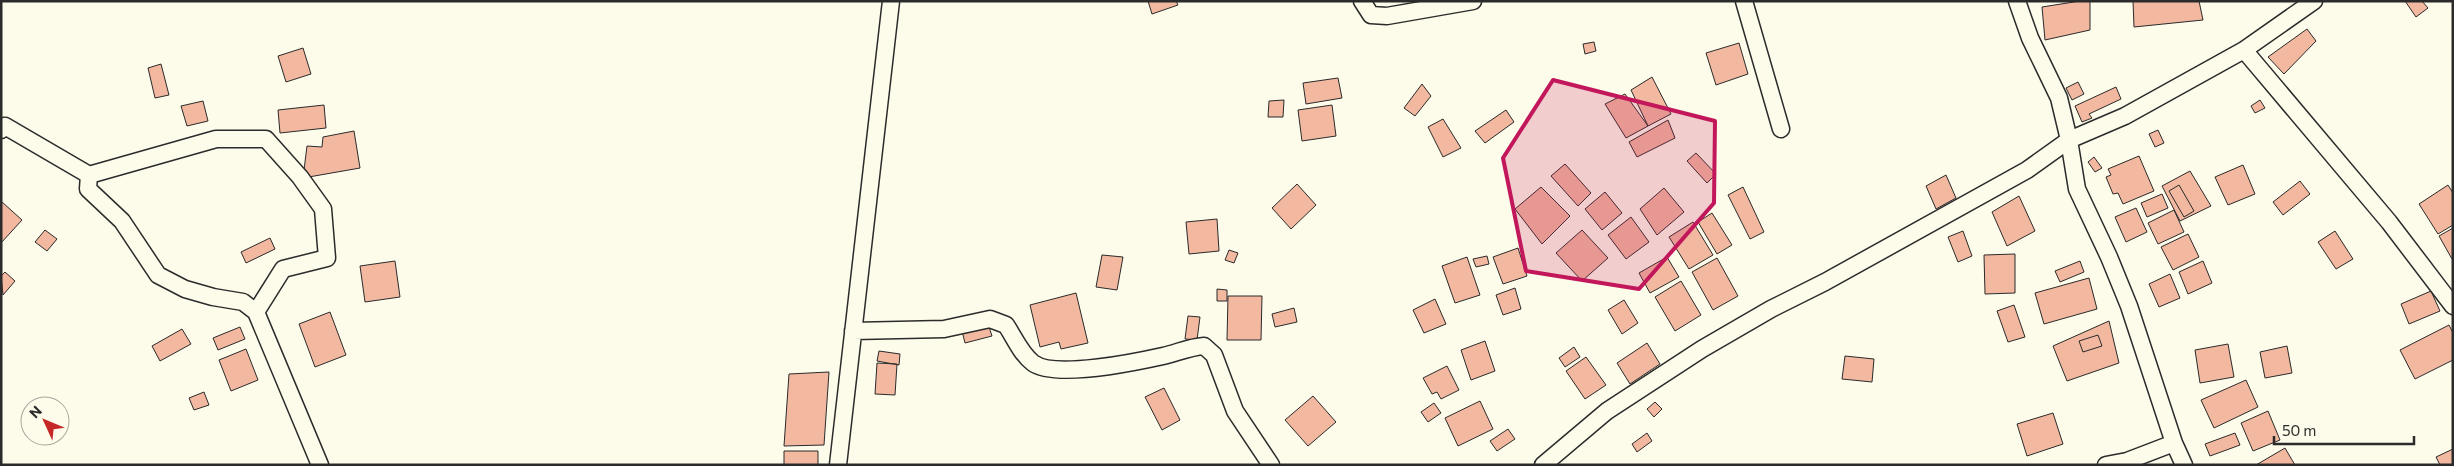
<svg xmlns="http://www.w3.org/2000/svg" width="2454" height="466" viewBox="0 0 2454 466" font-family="Commissioner,sans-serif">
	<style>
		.building { fill: #f2b8a0; stroke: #2b2b2b }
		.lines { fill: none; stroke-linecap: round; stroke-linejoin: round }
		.street-casing { stroke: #2b2b2b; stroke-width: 19 }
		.street { stroke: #fdfbea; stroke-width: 16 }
		.marked { fill: #c2185b; fill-opacity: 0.2; stroke: #c2185b; stroke-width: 4; stroke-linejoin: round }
	</style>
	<rect width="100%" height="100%" fill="#fdfbea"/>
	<!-- building -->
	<path class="building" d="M 1148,1 L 1176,1 L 1178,5 L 1152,14 Z
		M 2080,1 L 2090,1 L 2090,30 L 2045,40 L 2042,7 Z
		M 2133,1 L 2199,1 L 2203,20 L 2134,27 Z
		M 2405,1 L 2422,1 L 2428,8 L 2416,17 Z
		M 2307,29 L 2316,41 L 2284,74 L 2268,57 Z
		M 1594,42 L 1596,51 L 1585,54 L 1583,44 Z
		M 1739,43 L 1748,74 L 1716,85 L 1706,53 Z
		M 303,48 L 311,74 L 286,82 L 278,56 Z
		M 161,64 L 169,95 L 155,98 L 148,68 Z
		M 1652,77 L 1671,114 L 1648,126 L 1631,90 Z
		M 1338,78 L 1342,98 L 1306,104 L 1303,83 Z
		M 2078,82 L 2084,94 L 2072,100 L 2066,88 Z
		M 1422,84 L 1431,96 L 1415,116 L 1404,108 Z
		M 2116,87 L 2121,99 L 2089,114 L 2092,118 L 2082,122 L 2075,106 Z
		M 1625,94 L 1648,126 L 1626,138 L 1605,104 Z
		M 1284,100 L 1283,117 L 1268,117 L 1269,101 Z
		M 2260,100 L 2265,108 L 2255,113 L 2251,106 Z
		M 203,101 L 208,121 L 187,126 L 181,106 Z
		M 324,105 L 326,128 L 280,133 L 278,110 Z
		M 1332,105 L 1336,136 L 1302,141 L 1298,110 Z
		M 1506,110 L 1514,122 L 1485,143 L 1475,131 Z
		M 1443,119 L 1461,148 L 1443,157 L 1428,127 Z
		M 1668,120 L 1675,138 L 1637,157 L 1629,142 Z
		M 2158,130 L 2164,143 L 2155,147 L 2149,134 Z
		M 354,131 L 360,168 L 303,178 L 307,146 L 322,147 L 323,137 Z
		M 1696,153 L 1716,174 L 1707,183 L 1687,161 Z
		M 2139,156 L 2154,191 L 2123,204 L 2118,193 L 2113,194 L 2106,177 L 2111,175 L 2108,169 Z
		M 2094,157 L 2102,168 L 2095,172 L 2088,162 Z
		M 1565,164 L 1591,193 L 1578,206 L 1551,176 Z
		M 2243,165 L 2255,194 L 2228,205 L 2215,177 Z
		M 2190,171 L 2211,206 L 2180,221 L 2162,186 Z
		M 1946,175 L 1956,198 L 1936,209 L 1926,186 Z
		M 2300,181 L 2310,194 L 2283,215 L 2273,202 Z
		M 1297,184 L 1316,205 L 1291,229 L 1272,208 Z
		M 2179,185 L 2194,211 L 2184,217 L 2169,191 Z
		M 2448,185 L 2453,193 L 2453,225 L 2438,234 L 2419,204 Z
		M 1541,187 L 1570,216 L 1542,244 L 1515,209 Z
		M 1743,187 L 1764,232 L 1750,239 L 1728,195 Z
		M 1664,188 L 1684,212 L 1657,235 L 1640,209 Z
		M 1605,192 L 1622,213 L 1602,230 L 1585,209 Z
		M 2162,194 L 2168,208 L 2147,217 L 2141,203 Z
		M 2019,196 L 2035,231 L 2007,246 L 1992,212 Z
		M 2,202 L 22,220 L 1,243 L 1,203 Z
		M 2136,208 L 2147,232 L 2126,242 L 2115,217 Z
		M 2174,210 L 2184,232 L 2158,244 L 2148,223 Z
		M 1712,213 L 1732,245 L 1717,254 L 1698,222 Z
		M 1631,217 L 1649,242 L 1626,259 L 1608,235 Z
		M 1217,219 L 1219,251 L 1189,254 L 1186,222 Z
		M 1693,222 L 1713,255 L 1689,269 L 1669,237 Z
		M 2453,228 L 2453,258 L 2452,259 L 2439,236 Z
		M 45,230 L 57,239 L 47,251 L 35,242 Z
		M 1582,230 L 1608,258 L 1582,281 L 1556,253 Z
		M 1963,231 L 1972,256 L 1958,262 L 1948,237 Z
		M 2335,231 L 2353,259 L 2336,269 L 2318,242 Z
		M 2188,234 L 2199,257 L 2173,270 L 2161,247 Z
		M 270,238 L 275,249 L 246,263 L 241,252 Z
		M 1518,248 L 1527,276 L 1503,284 L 1493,257 Z
		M 1229,250 L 1238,253 L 1234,263 L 1225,260 Z
		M 2015,254 L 2015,293 L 1985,294 L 1984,255 Z
		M 1102,255 L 1123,257 L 1117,290 L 1096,287 Z
		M 1487,256 L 1489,264 L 1476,267 L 1473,259 Z
		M 1467,257 L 1480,295 L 1455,303 L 1442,266 Z
		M 1667,257 L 1679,277 L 1650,293 L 1639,273 Z
		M 1717,258 L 1738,296 L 1713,310 L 1692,272 Z
		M 395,261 L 400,297 L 365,302 L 360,266 Z
		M 2080,261 L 2084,272 L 2060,282 L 2055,271 Z
		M 2203,261 L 2212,283 L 2188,294 L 2179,272 Z
		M 5,272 L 15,281 L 3,295 L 1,276 Z
		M 2170,274 L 2180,298 L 2159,307 L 2149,284 Z
		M 2089,278 L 2097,309 L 2044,324 L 2035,293 Z
		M 1681,281 L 1701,315 L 1675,331 L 1655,297 Z
		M 1515,288 L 1521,309 L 1503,315 L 1496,295 Z
		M 1217,289 L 1227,290 L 1227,301 L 1217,301 Z
		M 2431,291 L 2440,311 L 2409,324 L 2401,304 Z
		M 1076,293 L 1088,343 L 1061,349 L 1059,342 L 1040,347 L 1030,305 Z
		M 1228,296 L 1262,296 L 1261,340 L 1227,340 Z
		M 1435,299 L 1446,324 L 1424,333 L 1413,310 Z
		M 1624,300 L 1638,323 L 1622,334 L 1608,310 Z
		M 2014,305 L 2025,337 L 2008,342 L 1997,311 Z
		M 1294,308 L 1297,322 L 1275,327 L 1272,314 Z
		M 330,312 L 346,355 L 315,367 L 299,324 Z
		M 1188,316 L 1200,317 L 1197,340 L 1185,339 Z
		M 2109,321 L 2119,363 L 2067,381 L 2053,346 Z
		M 988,324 L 992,336 L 965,343 L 962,331 Z
		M 2449,325 L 2453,333 L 2453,360 L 2415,379 L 2400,350 Z
		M 240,327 L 245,339 L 218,350 L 213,338 Z
		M 182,329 L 191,344 L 160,361 L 152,346 Z
		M 2098,335 L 2102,346 L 2083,352 L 2079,341 Z
		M 1485,341 L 1495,371 L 1471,380 L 1461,350 Z
		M 1647,343 L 1660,364 L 1630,384 L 1617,363 Z
		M 2228,344 L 2234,377 L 2200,383 L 2195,350 Z
		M 2287,346 L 2292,373 L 2265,378 L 2260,352 Z
		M 1574,347 L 1580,357 L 1565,367 L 1559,358 Z
		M 246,349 L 258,380 L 231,391 L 219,360 Z
		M 879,351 L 900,354 L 899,365 L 877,361 Z
		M 1845,356 L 1874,359 L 1872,382 L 1842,379 Z
		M 1586,357 L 1606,385 L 1585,399 L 1566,371 Z
		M 877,363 L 897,364 L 895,395 L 875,394 Z
		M 1447,366 L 1459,390 L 1441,399 L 1437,392 L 1432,394 L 1423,378 Z
		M 829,372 L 824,445 L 784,446 L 789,374 Z
		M 2246,380 L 2258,407 L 2214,428 L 2201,400 Z
		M 1164,388 L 1180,420 L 1162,430 L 1145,397 Z
		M 204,392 L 209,405 L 194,410 L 189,398 Z
		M 1313,396 L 1336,422 L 1308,446 L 1285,420 Z
		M 1480,401 L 1493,429 L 1458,446 L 1445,418 Z
		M 1655,402 L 1662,409 L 1654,417 L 1647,409 Z
		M 1434,403 L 1441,413 L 1428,422 L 1421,412 Z
		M 2268,411 L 2280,440 L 2253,451 L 2241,423 Z
		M 2053,413 L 2063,444 L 2027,456 L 2017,424 Z
		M 1508,429 L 1515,439 L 1497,451 L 1490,441 Z
		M 1647,433 L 1652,441 L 1637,452 L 1632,444 Z
		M 2235,433 L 2240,445 L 2210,456 L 2205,444 Z
		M 2285,448 L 2295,465 L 2256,465 Z
		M 2453,449 L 2453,465 L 2440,465 L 2436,457 Z
		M 784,451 L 818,451 L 818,465 L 784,465 Z"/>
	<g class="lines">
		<!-- street casing -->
		<g class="street-casing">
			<path id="street" d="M 1362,1 L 1371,15 L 1387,16 L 1473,1
				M 1744,1 L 1781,129
				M 2017,1 L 2030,38 L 2059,98 L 2069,140 L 2077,189 L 2109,257 L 2129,306 L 2174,443 L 2184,465
				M 2244,50 L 2389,222 L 2453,306
				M 1,130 L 5,126 L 89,175 L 216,139 L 266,139 L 300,177 L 323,209 L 327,258 L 283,269 L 256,312 L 320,465
				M 89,175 L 88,189 L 122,221 L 158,275 L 185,289 L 213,297 L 243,302 L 256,312
				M 853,331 L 944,329 L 990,319 L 1006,325 C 1014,337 1021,354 1033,363 C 1055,379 1136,362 1163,356 C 1177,353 1189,347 1204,346 L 1214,355 L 1235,411 L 1271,465
				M 838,465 L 891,1
				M 1543,465 L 1607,411 L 1702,349 L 1771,309 L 1825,282 L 2027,170 L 2069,140 L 2125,116 L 2244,50 L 2314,1
				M 2106,465 L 2127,461 L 2174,443"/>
		</g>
		<!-- street -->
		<use href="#street" class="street"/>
	</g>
	<!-- marked area -->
	<path class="marked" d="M 1553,80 L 1715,121 L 1714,203 L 1639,289 L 1526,271 L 1503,158 Z"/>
	<!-- border -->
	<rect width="2454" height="466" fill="none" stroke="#2b2b2b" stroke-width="5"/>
	<!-- north arrow -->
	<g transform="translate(45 421) rotate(314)"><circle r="24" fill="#fdfbea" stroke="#a9a89e"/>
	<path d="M0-4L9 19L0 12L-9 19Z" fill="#c62828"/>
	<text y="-8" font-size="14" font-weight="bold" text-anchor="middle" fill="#2b2b2b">N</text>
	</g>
	<!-- scale -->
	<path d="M2274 436v8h140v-8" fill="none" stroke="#2b2b2b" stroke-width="2.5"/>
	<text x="2282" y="436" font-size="15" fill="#2b2b2b" stroke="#fdfbea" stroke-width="4" paint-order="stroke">50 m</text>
</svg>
